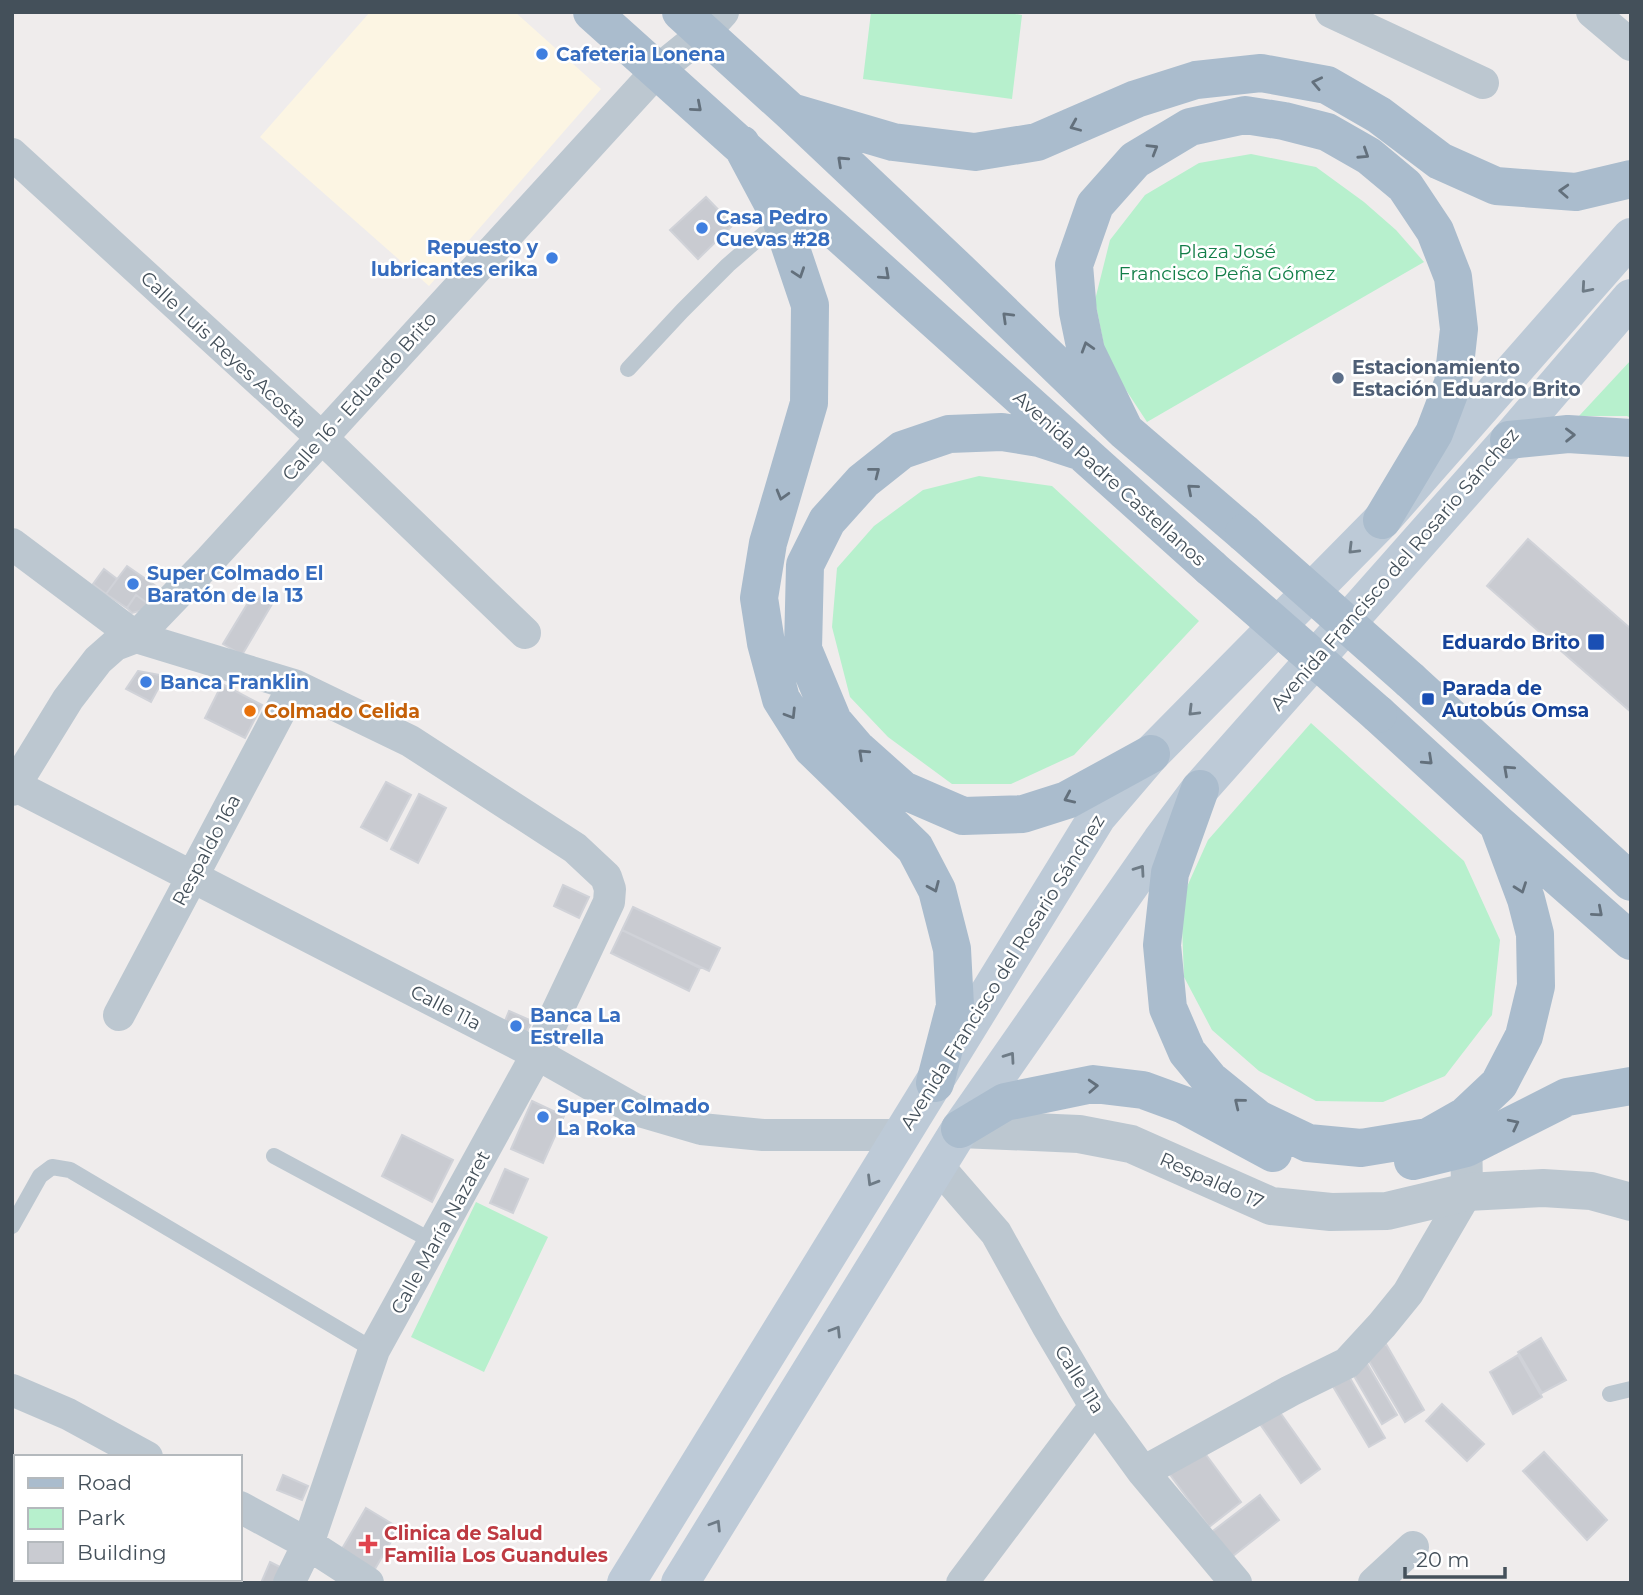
<svg xmlns="http://www.w3.org/2000/svg" width="1643" height="1595" viewBox="0 0 1643 1595" font-family="Montserrat,sans-serif">
	<style>
		.commercial { fill: #fcf5e3 }
		.green { fill: #b7f0cd }
		.building { fill: #c9cbd1; stroke: #d0d2d8; stroke-width: 2 }
		.lines { fill: none; stroke-linecap: round; stroke-linejoin: round }
		.service { stroke: #bcc7d0; stroke-width: 16 }
		.minor { stroke: #bcc7d0; stroke-width: 32 }
		.tertiary { stroke: #bcc7d0; stroke-width: 38 }
		.secondary { stroke: #bdcad7; stroke-width: 38 }
		.primary { stroke: #aabccd; stroke-width: 38 }
		.primary-bridge { stroke: #aabccd; stroke-width: 38 }
		.oneway { stroke: #63707c }
		.oneway2 { stroke: #6e7b86 }
		.shop-dot { fill: #3f7fe0; stroke: #fff; stroke-width: 2.5 }
		.service-dot { fill: #5c6f8a; stroke: #fff; stroke-width: 2.5 }
		.transit-dot { fill: #1a4fb4; stroke: #fff; stroke-width: 2.5 }
		.food-dot { fill: #e8710a; stroke: #fff; stroke-width: 2.5 }
		.health-dot { fill: #e0444e; stroke: #fff; stroke-width: 2.5 }
		.labels { text-anchor: middle; stroke-width: 5; stroke-linejoin: round; paint-order: stroke }
		.shop-label { font-size: 19px; font-weight: bold; fill: #366cbe; stroke: #fff; text-anchor: start }
		.park-label { font-size: 19px; fill: #127e48; stroke: #fff }
		.street-label { font-size: 19px; fill: #44505a; stroke: #fff }
		.service-label { font-size: 19px; font-weight: bold; fill: #4e5e75; stroke: #fff; text-anchor: start }
		.transit-label { font-size: 19px; font-weight: bold; fill: #164399; stroke: #fff; text-anchor: end }
		.food-label { font-size: 19px; font-weight: bold; fill: #c56008; stroke: #fff; text-anchor: start }
		.health-label { font-size: 19px; font-weight: bold; fill: #be3a42; stroke: #fff; text-anchor: start }
	</style>
	<rect width="100%" height="100%" fill="#efecec"/>
	<!-- commercial -->
	<path class="commercial" d="M 370,12 L 515,12 L 601,89 L 429,286 L 260,137 Z"/>
	<!-- green -->
	<path class="green" d="M 871,12 L 1002,12 L 1022,15 L 1012,99 L 863,79 Z
		M 1251,154 L 1316,167 L 1364,202 L 1396,230 L 1424,262 L 1147,422 L 1107,361 L 1095,300 L 1110,240 L 1145,195 L 1199,163 Z
		M 1631,360 L 1631,418 L 1627,416 L 1579,416 Z
		M 979,476 L 1052,486 L 1199,621 L 1074,755 L 1011,784 L 952,784 L 888,737 L 850,697 L 832,627 L 837,568 L 874,526 L 923,490 Z
		M 1311,723 L 1464,861 L 1500,940 L 1492,1015 L 1445,1076 L 1383,1102 L 1316,1101 L 1259,1071 L 1212,1030 L 1184,977 L 1181,900 L 1208,840 Z
		M 476,1202 L 548,1237 L 484,1372 L 411,1337 Z"/>
	<!-- building -->
	<path class="building" d="M 706,197 L 733,225 L 698,259 L 670,230 Z
		M 1528,539 L 1631,629 L 1631,712 L 1487,586 Z
		M 127,566 L 160,589 L 147,603 L 136,595 L 127,608 L 106,594 Z
		M 104,569 L 117,579 L 106,594 L 93,584 Z
		M 254,593 L 272,604 L 242,655 L 223,644 Z
		M 136,595 L 147,603 L 143,610 L 132,613 L 127,608 Z
		M 138,671 L 165,676 L 151,702 L 126,689 Z
		M 222,684 L 262,705 L 245,738 L 205,718 Z
		M 386,782 L 411,795 L 387,841 L 361,827 Z
		M 419,794 L 446,808 L 418,863 L 391,849 Z
		M 563,885 L 589,897 L 579,918 L 554,906 Z
		M 633,907 L 720,948 L 709,971 L 622,930 Z
		M 622,930 L 700,968 L 689,991 L 611,953 Z
		M 509,1011 L 532,1021 L 523,1041 L 501,1031 Z
		M 532,1101 L 564,1116 L 543,1163 L 511,1149 Z
		M 402,1135 L 453,1160 L 432,1202 L 382,1176 Z
		M 505,1169 L 528,1179 L 513,1213 L 490,1203 Z
		M 1541,1338 L 1566,1380 L 1542,1393 L 1518,1352 Z
		M 1386,1344 L 1424,1410 L 1405,1422 L 1366,1356 Z
		M 1518,1355 L 1542,1397 L 1513,1414 L 1490,1372 Z
		M 1365,1360 L 1397,1415 L 1382,1424 L 1350,1369 Z
		M 1347,1373 L 1385,1438 L 1369,1447 L 1331,1383 Z
		M 1442,1404 L 1484,1444 L 1467,1461 L 1426,1421 Z
		M 1279,1411 L 1320,1469 L 1301,1483 L 1260,1424 Z
		M 1201,1448 L 1241,1502 L 1209,1527 L 1168,1472 Z
		M 1544,1452 L 1607,1520 L 1587,1540 L 1523,1471 Z
		M 283,1475 L 308,1486 L 302,1500 L 277,1490 Z
		M 1260,1495 L 1279,1520 L 1229,1559 L 1209,1534 Z
		M 366,1508 L 399,1528 L 369,1579 L 336,1559 Z
		M 270,1562 L 286,1570 L 280,1583 L 261,1583 Z
		M 216,1579 L 233,1579 L 240,1583 L 214,1583 Z"/>
	<g class="lines">
		<!-- service -->
		<path class="service" d="M 628,369 L 682,311 L 728,265 L 781,219
			M 274,1156 L 434,1242
			M 12,1226 L 40,1176 L 52,1167 L 70,1170 L 374,1350
			M 1610,1394 L 1631,1389"/>
		<!-- minor -->
		<path class="minor" d="M 1331,12 L 1483,83
			M 1592,12 L 1631,45
			M 12,154 L 321,437 L 525,633
			M 12,544 L 136,637 L 294,685 L 410,741 L 575,848 L 606,877 L 610,889 L 609,902 L 537,1054 L 374,1350 L 308,1544 L 289,1583
			M 16,786 L 537,1054 L 636,1110 L 701,1129 L 763,1135 L 900,1135
			M 12,790 L 68,699 L 98,660 L 115,645 L 136,637 L 210,560 L 657,71 L 704,33 L 723,12
			M 119,1015 L 294,685
			M 938,1166 L 996,1233 L 1047,1325 L 1095,1406 L 1143,1472 L 1236,1583
			M 12,1390 L 68,1414 L 147,1457
			M 1143,1472 L 1290,1391 L 1347,1363 L 1382,1325 L 1408,1293 L 1467,1192 L 1466,1125
			M 240,1507 L 308,1544 L 368,1583
			M 962,1583 L 1095,1406
			M 1374,1583 L 1413,1547"/>
		<!-- tertiary -->
		<path class="tertiary" d="M 960,1129 L 1079,1134 L 1131,1144 L 1271,1206 L 1331,1212 L 1387,1211 L 1467,1192 L 1543,1188 L 1591,1191 L 1631,1202"/>
		<!-- secondary -->
		<path class="secondary" d="M 626,1583 L 1097,817 L 1151,754 L 1382,520 L 1631,237
			M 680,1583 L 960,1129 L 1161,841 L 1200,789 L 1509,440 L 1631,298"/>
		<!-- primary -->
		<path class="primary" d="M 592,12 L 1211,568
			M 681,12 L 791,112 L 954,266 L 1125,431 L 1244,533
			M 791,112 L 893,142 L 975,152 L 1037,142 L 1136,99 L 1196,80 L 1261,73 L 1327,85 L 1379,115 L 1440,161 L 1496,186 L 1576,192 L 1631,179
			M 741,144 L 781,219 L 810,305 L 809,403 L 768,543 L 759,598 L 766,643 L 781,699 L 812,748 L 915,848 L 937,890 L 952,949 L 955,1006 L 935,1083
			M 1125,431 L 1086,351 L 1078,312 L 1074,265 L 1095,205 L 1135,160 L 1190,127 L 1245,115 L 1284,121 L 1327,132 L 1369,156 L 1405,186 L 1435,231 L 1453,277 L 1459,329 L 1453,383 L 1434,433 L 1382,520
			M 1509,440 L 1568,434 L 1631,438
			M 1082,452 L 1039,438 L 1002,432 L 949,434 L 902,450 L 863,481 L 827,521 L 805,565 L 803,649 L 833,721 L 857,749 L 903,790 L 963,816 L 1023,814 L 1067,800 L 1151,754
			M 1410,680 L 1631,882
			M 1378,714 L 1498,824 L 1631,941
			M 1200,789 L 1170,873 L 1162,945 L 1168,1008 L 1187,1052 L 1210,1080 L 1258,1119 L 1308,1143 L 1361,1148 L 1428,1137 L 1465,1116 L 1499,1084 L 1524,1036 L 1536,986 L 1535,934 L 1526,899 L 1498,824
			M 960,1129 L 1005,1102 L 1093,1084 L 1143,1090 L 1184,1105 L 1273,1153
			M 1413,1161 L 1466,1148 L 1567,1097 L 1631,1086"/>
		<!-- primary-bridge -->
		<path class="primary-bridge" d="M 1244,533 L 1410,680
			M 1211,568 L 1378,714"/>
	</g>
	<!-- one-way arrows -->
	<defs><path id="oneway-chevron" d="M-2-3.5L2.5 0L-2 3.5" fill="none" stroke-width="1.6" stroke-linecap="round" stroke-linejoin="round" transform="scale(1.75)"/></defs>
	<g class="oneway">
		<use href="#oneway-chevron" transform="translate(1317 83) rotate(-168)"/>
		<use href="#oneway-chevron" transform="translate(697 107) rotate(41)"/>
		<use href="#oneway-chevron" transform="translate(1075 126) rotate(157)"/>
		<use href="#oneway-chevron" transform="translate(1153 149) rotate(-31)"/>
		<use href="#oneway-chevron" transform="translate(1364 154) rotate(33)"/>
		<use href="#oneway-chevron" transform="translate(842 161) rotate(-137)"/>
		<use href="#oneway-chevron" transform="translate(1564 191) rotate(-177)"/>
		<use href="#oneway-chevron" transform="translate(799 273) rotate(71)"/>
		<use href="#oneway-chevron" transform="translate(885 275) rotate(42)"/>
		<use href="#oneway-chevron" transform="translate(1007 317) rotate(-136)"/>
		<use href="#oneway-chevron" transform="translate(1087 347) rotate(-107)"/>
		<use href="#oneway-chevron" transform="translate(1570 435) rotate(-1)"/>
		<use href="#oneway-chevron" transform="translate(875 472) rotate(-38)"/>
		<use href="#oneway-chevron" transform="translate(1192 489) rotate(-139)"/>
		<use href="#oneway-chevron" transform="translate(782 495) rotate(106)"/>
		<use href="#oneway-chevron" transform="translate(791 714) rotate(58)"/>
		<use href="#oneway-chevron" transform="translate(863 754) rotate(-137)"/>
		<use href="#oneway-chevron" transform="translate(1428 760) rotate(43)"/>
		<use href="#oneway-chevron" transform="translate(1508 770) rotate(-138)"/>
		<use href="#oneway-chevron" transform="translate(1069 798) rotate(156)"/>
		<use href="#oneway-chevron" transform="translate(934 887) rotate(67)"/>
		<use href="#oneway-chevron" transform="translate(1521 888) rotate(70)"/>
		<use href="#oneway-chevron" transform="translate(1598 912) rotate(41)"/>
		<use href="#oneway-chevron" transform="translate(1093 1086) rotate(-3)"/>
		<use href="#oneway-chevron" transform="translate(1239 1103) rotate(-141)"/>
		<use href="#oneway-chevron" transform="translate(1514 1124) rotate(-27)"/>
	</g>
	<g class="oneway2">
		<use href="#oneway-chevron" transform="translate(1586 288) rotate(131)"/>
		<use href="#oneway-chevron" transform="translate(1353 549) rotate(135)"/>
		<use href="#oneway-chevron" transform="translate(1193 711) rotate(135)"/>
		<use href="#oneway-chevron" transform="translate(1140 870) rotate(-55)"/>
		<use href="#oneway-chevron" transform="translate(1010 1057) rotate(-55)"/>
		<use href="#oneway-chevron" transform="translate(872 1181) rotate(121)"/>
		<use href="#oneway-chevron" transform="translate(836 1331) rotate(-58)"/>
		<use href="#oneway-chevron" transform="translate(716 1525) rotate(-58)"/>
	</g>
	<!-- markers -->
	<g class="shop-dot">
		<circle cx="542" cy="54" r="7"/>
		<circle cx="702" cy="228" r="7"/>
		<circle cx="552" cy="258" r="7"/>
		<circle cx="133" cy="584" r="7"/>
		<circle cx="146" cy="682" r="7"/>
		<circle cx="516" cy="1026" r="7"/>
		<circle cx="543" cy="1117" r="7"/>
	</g>
	<circle class="service-dot" cx="1338" cy="378" r="7"/>
	<g class="transit-dot">
		<rect x="1587" y="633" width="18" height="18" rx="3.5"/>
		<rect x="1421" y="692" width="14" height="14" rx="3.5"/>
	</g>
	<circle class="food-dot" cx="250" cy="711" r="7"/>
	<path class="health-dot" d="M364.5 1533.5h7v7h7v7h-7v7h-7v-7h-7v-7h7z"/>
	<g class="labels">
		<!-- shop labels -->
		<g class="shop-label">
			<text x="556" y="61">Cafeteria Lonena</text>
			<text x="716" y="224">Casa Pedro<tspan x="716" dy="22">Cuevas #28</tspan></text>
			<text x="538" y="254" text-anchor="end">Repuesto y<tspan x="538" dy="22">lubricantes erika</tspan></text>
			<text x="147" y="580">Super Colmado El<tspan x="147" dy="22">Baratón de la 13</tspan></text>
			<text x="160" y="689">Banca Franklin</text>
			<text x="530" y="1022">Banca La<tspan x="530" dy="22">Estrella</tspan></text>
			<text x="557" y="1113">Super Colmado<tspan x="557" dy="22">La Roka</tspan></text>
		</g>
		<!-- park labels -->
		<g class="park-label">
			<text x="1227" y="258">Plaza José<tspan x="1227" dy="22">Francisco Peña Gómez</tspan></text>
		</g>
		<!-- street labels -->
		<g class="street-label">
			<text transform="translate(224 349) rotate(43)" y="7">Calle Luis Reyes Acosta</text>
			<text transform="translate(359 396) rotate(-48)" y="7">Calle 16 - Eduardo Brito</text>
			<text transform="translate(1110 478) rotate(42)" y="7">Avenida Padre Castellanos</text>
			<text transform="translate(1394 569) rotate(-49)" y="7">Avenida Francisco del Rosario Sánchez</text>
			<text transform="translate(206 850) rotate(-62)" y="7">Respaldo 16a</text>
			<text transform="translate(1002 972) rotate(-58)" y="7">Avenida Francisco del Rosario Sánchez</text>
			<text transform="translate(446 1007) rotate(27)" y="7">Calle 11a</text>
			<text transform="translate(1212 1180) rotate(24)" y="7">Respaldo 17</text>
			<text transform="translate(440 1232) rotate(-61)" y="7">Calle María Nazaret</text>
			<text transform="translate(1080 1379) rotate(58)" y="7">Calle 11a</text>
		</g>
		<!-- service labels -->
		<g class="service-label">
			<text x="1352" y="374">Estacionamiento<tspan x="1352" dy="22">Estación Eduardo Brito</tspan></text>
		</g>
		<!-- transit labels -->
		<g class="transit-label">
			<text x="1580" y="649">Eduardo Brito</text>
			<text x="1442" y="695" text-anchor="start">Parada de<tspan x="1442" dy="22">Autobús Omsa</tspan></text>
		</g>
		<!-- food labels -->
		<g class="food-label">
			<text x="264" y="718">Colmado Celida</text>
		</g>
		<!-- health labels -->
		<g class="health-label">
			<text x="384" y="1540">Clinica de Salud<tspan x="384" dy="22">Familia Los Guandules</tspan></text>
		</g>
	</g>
	<!-- border -->
	<rect width="1643" height="1595" fill="none" stroke="#44505a" stroke-width="28"/>
	<!-- legend -->
	<rect x="14" y="1455" width="228" height="126" fill="#ffffff" stroke="#b4b9bd" stroke-width="2"/>
	<rect x="28" y="1478" width="35" height="10" fill="#aabccd" stroke="#b4b9bd" stroke-width="2"/>
	<text x="77" y="1490" font-size="21" fill="#44505a">Road</text>
	<rect x="28" y="1508" width="35" height="21" fill="#b7f0cd" stroke="#b4b9bd" stroke-width="2"/>
	<text x="77" y="1525" font-size="21" fill="#44505a">Park</text>
	<rect x="28" y="1542" width="35" height="21" fill="#c9cbd1" stroke="#b4b9bd" stroke-width="2"/>
	<text x="77" y="1560" font-size="21" fill="#44505a">Building</text>
	<!-- scale -->
	<path d="M1405 1567v10h100v-10" fill="none" stroke="#44505a" stroke-width="3.5"/>
	<text x="1416" y="1567" font-size="21" fill="#44505a" stroke="#ffffff" stroke-width="5" paint-order="stroke">20 m</text>
</svg>
